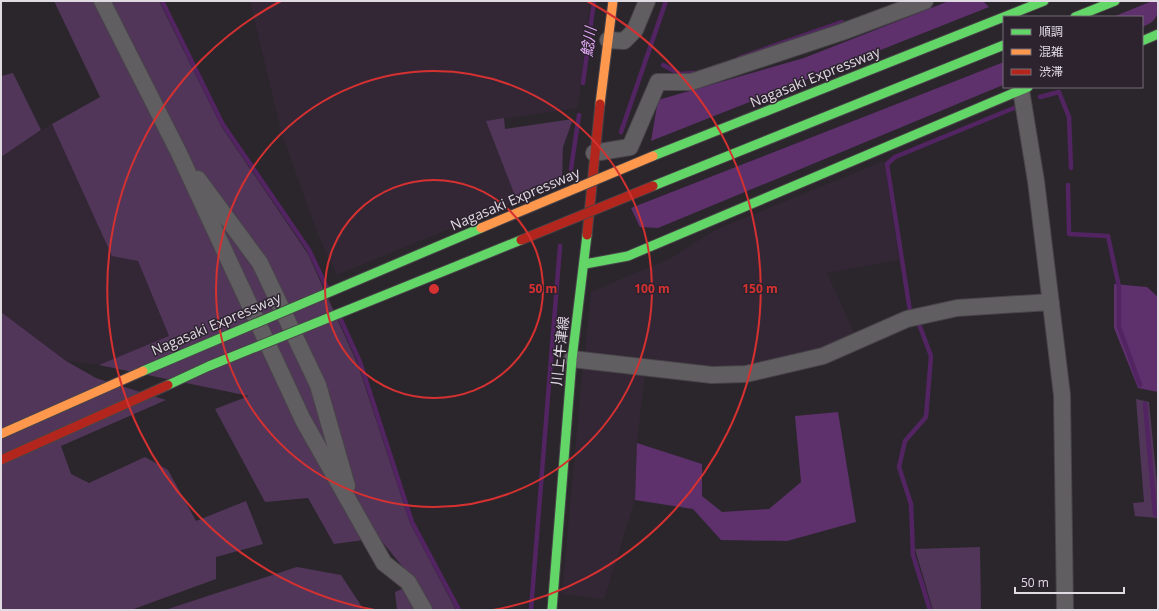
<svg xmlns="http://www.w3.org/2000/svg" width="1159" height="611" viewBox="0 0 1159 611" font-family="'Open Sans','Noto Sans JP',sans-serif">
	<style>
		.built { fill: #332736 }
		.green { fill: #51365a }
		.forest { fill: #5e316d }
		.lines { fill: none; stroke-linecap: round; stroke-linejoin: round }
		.stream { stroke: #532462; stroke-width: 4.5 }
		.street-casing { stroke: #484449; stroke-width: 18 }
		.fast-casing { stroke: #484449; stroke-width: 11 }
		.slow-casing { stroke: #484449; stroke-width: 11 }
		.jam-casing { stroke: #484449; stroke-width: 11 }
		.street { stroke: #615e62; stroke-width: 16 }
		.fast { stroke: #63d668; stroke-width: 9 }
		.slow { stroke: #ff974d; stroke-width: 9 }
		.jam { stroke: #b3261e; stroke-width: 9 }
		.fast-bridge-casing { stroke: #484449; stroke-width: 11; stroke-linecap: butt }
		.slow-bridge-casing { stroke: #484449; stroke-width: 11; stroke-linecap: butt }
		.jam-bridge-casing { stroke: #484449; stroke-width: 11; stroke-linecap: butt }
		.fast-bridge { stroke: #63d668; stroke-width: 9 }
		.slow-bridge { stroke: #ff974d; stroke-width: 9 }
		.jam-bridge { stroke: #b3261e; stroke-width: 9 }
		.ring { fill: none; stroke: #d63131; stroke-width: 2 }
		.labels { text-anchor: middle; stroke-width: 3; stroke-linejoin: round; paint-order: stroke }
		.street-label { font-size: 14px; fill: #e0dae2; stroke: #2c232f }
		.water-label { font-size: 15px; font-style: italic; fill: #e9b0fd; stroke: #2c232f }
		.centre { fill: #d63131; stroke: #2c232f; stroke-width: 2 }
		.ring-label { font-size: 12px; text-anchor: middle; font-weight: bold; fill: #d63131; stroke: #2c232f; stroke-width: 3; stroke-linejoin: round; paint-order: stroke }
	</style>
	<rect width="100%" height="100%" fill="#2b262c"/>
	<!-- built -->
	<path class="built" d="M 250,1 L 590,1 L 578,108 L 486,121 L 517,201 L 337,275 L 318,235 L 281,131 Z
		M 52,124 L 112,255 L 138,261 L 169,337 L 99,365 L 66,361 L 1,312 L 1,157 Z
		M 884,161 L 899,260 L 827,273 L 856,337 L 811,355 L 720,371 L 585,354 L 591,292 L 671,258 L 715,230 Z
		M 583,365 L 645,372 L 637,443 L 635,500 L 604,599 L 562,594 Z"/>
	<!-- green -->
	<path class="green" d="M 54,1 L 159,1 L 221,126 L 308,254 L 358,365 L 410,523 L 456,610 L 397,610 L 395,592 L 416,583 L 379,538 L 334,544 L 308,498 L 265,502 L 215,409 L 249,396 L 99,365 L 169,336 L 138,261 L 112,256 L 52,124 L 100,97 Z
		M 13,73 L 41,130 L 1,157 L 1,76 Z
		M 504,118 L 505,129 L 573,119 L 563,147 L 562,181 L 517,201 L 486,121 Z
		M 1,312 L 66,361 L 96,378 L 166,400 L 61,446 L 71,474 L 89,483 L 145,457 L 168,470 L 196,521 L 246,501 L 263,544 L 216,557 L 216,579 L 131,610 L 1,610 Z
		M 1136,399 L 1149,402 L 1158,493 L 1158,518 L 1135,516 L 1133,503 L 1144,502 Z
		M 980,547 L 981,610 L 933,610 L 915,549 Z
		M 297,567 L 341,575 L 364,610 L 165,610 Z"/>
	<!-- forest -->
	<path class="forest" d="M 949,1 L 983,1 L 989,7 L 651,141 L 658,100 L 804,58 Z
		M 1152,1 L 1158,1 C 1158,17 1157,21 1142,27 L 1142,17 L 1113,17 Z
		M 1004,62 L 1003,85 L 658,228 L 640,227 L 631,208 Z
		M 1114,284 L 1147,287 L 1158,297 L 1158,392 L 1138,388 L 1114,328 Z
		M 838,412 L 856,522 L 787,541 L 721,540 L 693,509 L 635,500 L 637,443 L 702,464 L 702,496 L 722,512 L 769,509 L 801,482 L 795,416 Z"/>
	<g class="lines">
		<!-- stream -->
		<path class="stream" d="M 162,1 L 222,123 L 309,250 L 327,288
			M 739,58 L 842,22
			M 663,65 L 680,74 L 695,73
			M 583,83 L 594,1
			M 1040,97 L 1059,92 L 1069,117 L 1071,168
			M 621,132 L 666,1
			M 571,169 L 579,115
			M 1068,185 L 1069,234 L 1108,236 L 1119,287 L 1119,327 L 1140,385
			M 910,311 L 887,164 L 895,157 L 1014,108
			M 340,318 L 360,362 L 412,522 L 459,610
			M 919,324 L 931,356 L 926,417 L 905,441 L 899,467 L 911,504 L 913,555 L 930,610
			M 1145,404 L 1155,514 L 1158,515
			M 531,610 L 560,246"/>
		<!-- street casing -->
		<g class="street-casing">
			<path id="street" d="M 102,1 L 178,151 L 303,420 L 384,563 L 408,582 L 424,610
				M 608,40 L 624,41 L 635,30 L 647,1
				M 1021,90 L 1036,181 L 1062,395 L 1065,610
				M 594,153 L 630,147 L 658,82 L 691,82 L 842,32 L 925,1
				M 198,179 L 260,263 L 318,385 L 347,486
				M 572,359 L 712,375 L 746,374 L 823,356 L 907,319 L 957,308 L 1051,302"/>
		</g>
		<!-- fast casing -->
		<g class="fast-casing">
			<path id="fast" d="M 1075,17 L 1115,1
				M 1142,41 L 1158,34
				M 653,156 L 1044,1
				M 653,186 L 1004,45
				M 585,264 L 628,256 L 1028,87
				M 552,610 L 572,359 L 587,235"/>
		</g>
		<!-- slow casing -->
		<g class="slow-casing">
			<path id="slow" d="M 600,104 L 613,1"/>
		</g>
		<!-- jam casing -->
		<g class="jam-casing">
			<path id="jam" d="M 587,235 L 600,104"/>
		</g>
		<!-- street -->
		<use href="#street" class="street"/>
		<!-- fast -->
		<use href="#fast" class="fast"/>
		<!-- slow -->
		<use href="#slow" class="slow"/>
		<!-- jam -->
		<use href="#jam" class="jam"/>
		<!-- fast-bridge casing -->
		<g class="fast-bridge-casing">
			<path id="fast-bridge" d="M 143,371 L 481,228
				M 168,385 L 209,366 L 521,240"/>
		</g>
		<!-- slow-bridge casing -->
		<g class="slow-bridge-casing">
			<path id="slow-bridge" d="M 481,228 L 653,156
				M 1,434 L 143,371"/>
		</g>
		<!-- jam-bridge casing -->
		<g class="jam-bridge-casing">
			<path id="jam-bridge" d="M 521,240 L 653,186
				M 1,460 L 168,385"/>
		</g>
		<!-- fast-bridge -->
		<use href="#fast-bridge" class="fast-bridge"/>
		<!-- slow-bridge -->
		<use href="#slow-bridge" class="slow-bridge"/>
		<!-- jam-bridge -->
		<use href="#jam-bridge" class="jam-bridge"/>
	</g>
	<!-- distance rings -->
	<g class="ring">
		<circle cx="434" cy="289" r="109"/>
		<circle cx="434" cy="289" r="218"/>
		<path d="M375 610A326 326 0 0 1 281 1M587 1A326 326 0 0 1 493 610"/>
	</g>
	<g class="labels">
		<!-- street labels -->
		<g class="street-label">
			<text transform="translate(815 77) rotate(-22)" y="5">Nagasaki Expressway</text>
			<text transform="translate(515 199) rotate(-23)" y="5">Nagasaki Expressway</text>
			<text transform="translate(216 324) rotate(-23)" y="5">Nagasaki Expressway</text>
			<text transform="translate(560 351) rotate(-84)" y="5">川上牛津線</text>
		</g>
		<!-- water labels -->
		<g class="water-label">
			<text transform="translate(589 42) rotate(-82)" y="5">鯰川</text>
		</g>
	</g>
	<circle cx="434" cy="289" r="6" class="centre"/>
	<g class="ring-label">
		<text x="543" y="293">50 m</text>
		<text x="652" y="293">100 m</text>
		<text x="760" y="293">150 m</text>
	</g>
	<!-- border -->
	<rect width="1159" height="611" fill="none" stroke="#e0dae2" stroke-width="4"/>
	<!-- legend -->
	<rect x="1003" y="16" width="140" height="72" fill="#2c232f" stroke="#746c77"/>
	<rect x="1011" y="29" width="20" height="6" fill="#63d668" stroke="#746c77"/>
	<text x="1039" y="36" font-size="12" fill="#e0dae2">順調</text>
	<rect x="1011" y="49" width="20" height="6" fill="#ff974d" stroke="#746c77"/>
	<text x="1039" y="56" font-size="12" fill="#e0dae2">混雑</text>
	<rect x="1011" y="69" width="20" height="6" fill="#b3261e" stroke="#746c77"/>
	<text x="1039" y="76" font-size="12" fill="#e0dae2">渋滞</text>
	<!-- scale -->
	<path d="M1015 587v6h109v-6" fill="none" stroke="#e0dae2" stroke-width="2"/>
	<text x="1021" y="587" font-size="12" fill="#e0dae2" stroke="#2c232f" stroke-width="3" paint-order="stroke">50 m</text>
</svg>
